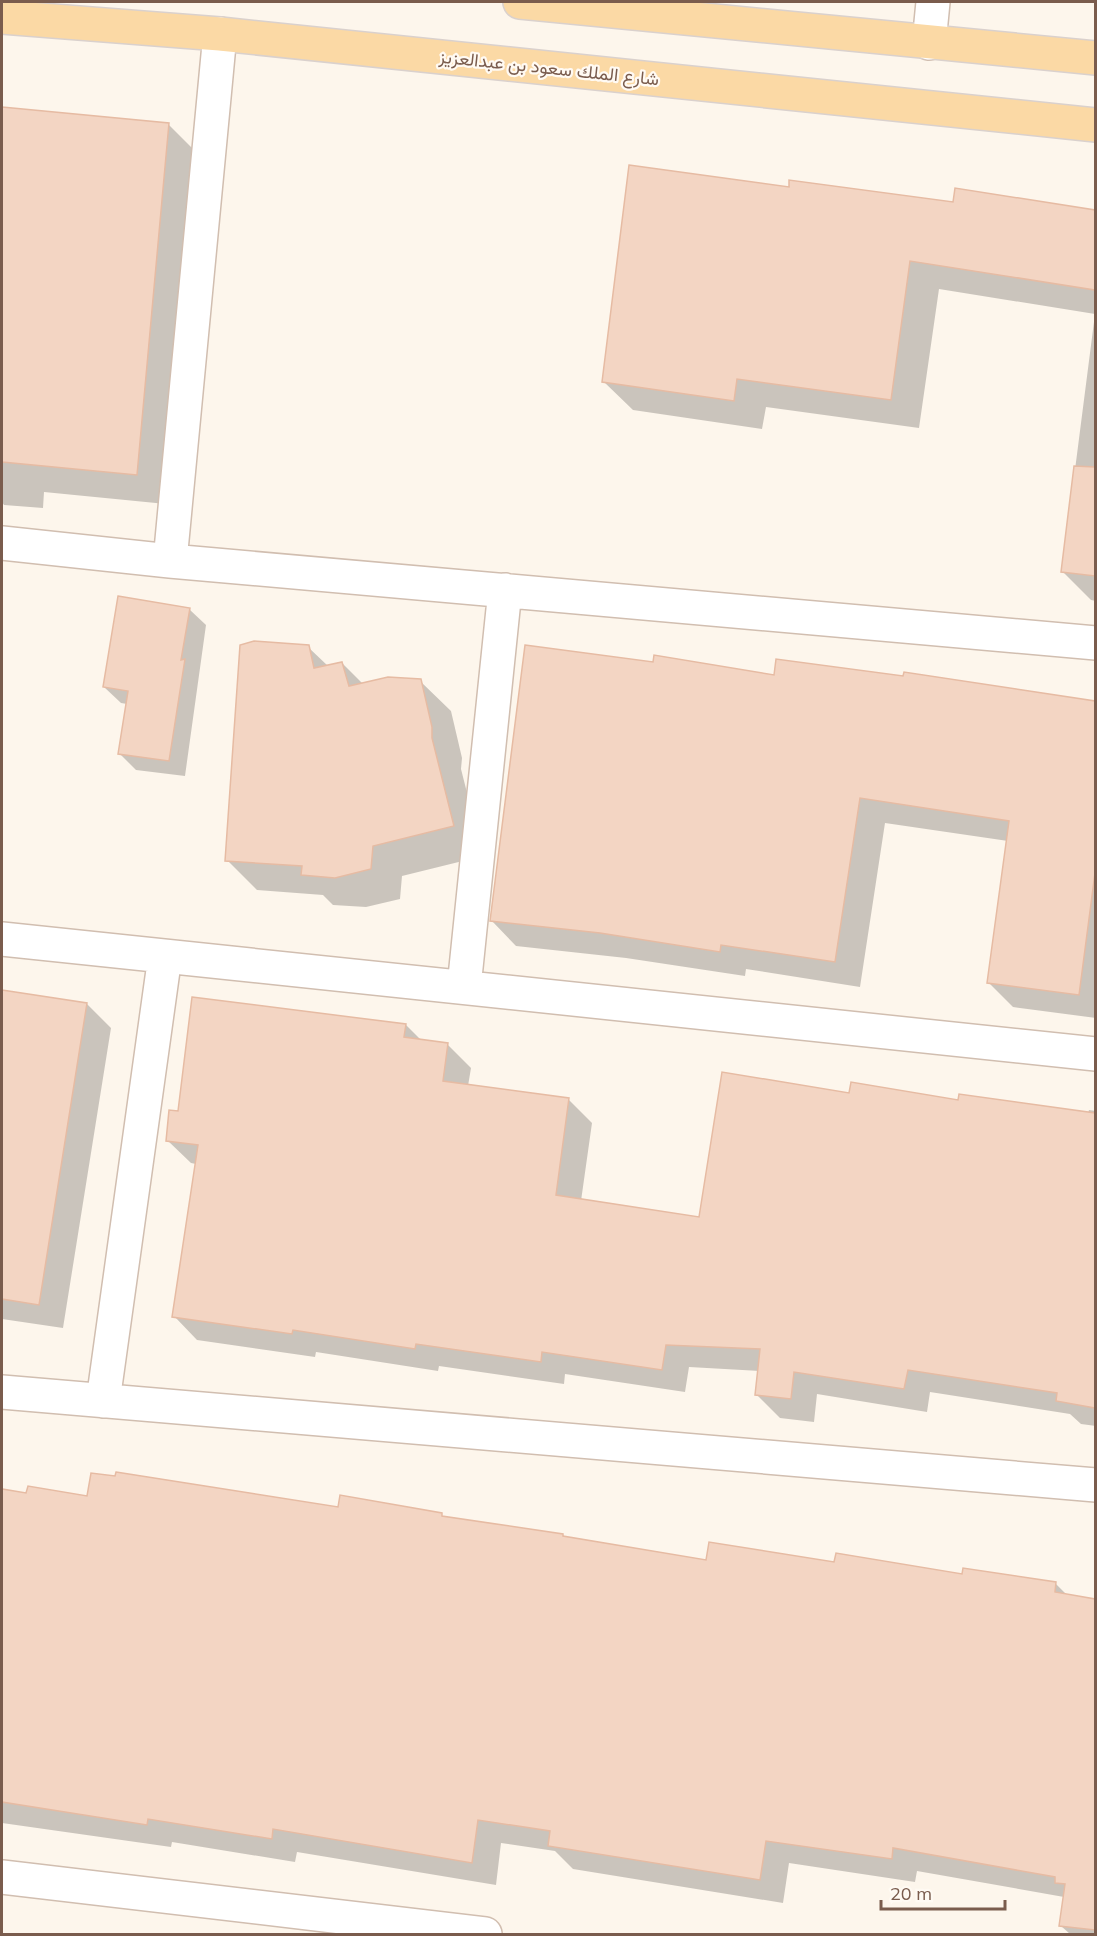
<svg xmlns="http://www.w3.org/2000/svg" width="1097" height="1936" viewBox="0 0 1097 1936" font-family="Mulish,Vazirmatn,sans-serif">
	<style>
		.shadow { fill: #0003 }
		.building { fill: #f3d5c3; stroke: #e6bba3; stroke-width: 1.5 }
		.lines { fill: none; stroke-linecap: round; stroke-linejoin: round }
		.street-casing { stroke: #d1beb0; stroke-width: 36 }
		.primary-casing { stroke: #dad1cd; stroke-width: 36 }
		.street { stroke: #fff; stroke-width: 33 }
		.primary { stroke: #fbd9a5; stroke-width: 33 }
		.labels { text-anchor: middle; stroke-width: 4.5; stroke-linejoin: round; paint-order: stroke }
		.street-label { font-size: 18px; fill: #7a5c4d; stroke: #fffaf3 }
	</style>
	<rect width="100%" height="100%" fill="#fdf6ec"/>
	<!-- shadow -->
	<path class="shadow" d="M 2,109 L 168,124 L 198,154 L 166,504 L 44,492 L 43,508 L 4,505 L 2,502 Z
		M 790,189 L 1096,216 L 1096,601 L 1091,600 L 1062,571 L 1095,314 L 939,289 L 919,428 L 766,407 L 762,429 L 633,410 L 604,382 Z
		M 189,609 L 206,625 L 185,776 L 136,770 L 119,753 L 127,704 L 121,703 L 104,687 Z
		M 308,647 L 328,666 L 342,663 L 363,684 L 420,681 L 451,711 L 462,758 L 461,769 L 483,856 L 402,876 L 400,899 L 366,907 L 333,905 L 323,895 L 257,890 L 227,860 Z
		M 905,673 L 1096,703 L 1096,1018 L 1013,1007 L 988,982 L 1008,841 L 885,823 L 860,987 L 746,969 L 745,976 L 626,958 L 516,946 L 491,920 L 776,677 L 905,678 Z
		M 2,993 L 87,1004 L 111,1028 L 63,1328 L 2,1319 Z
		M 406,1025 L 422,1041 L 447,1044 L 471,1068 L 468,1086 L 569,1100 L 592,1123 L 581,1201 L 700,1219 L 850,1095 L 1088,1113 L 1089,1110 L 1096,1111 L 1096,1426 L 1081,1424 L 1070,1414 L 930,1392 L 927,1412 L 817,1394 L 814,1422 L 780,1418 L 757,1395 L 760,1371 L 689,1367 L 685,1392 L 565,1374 L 564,1384 L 439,1366 L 438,1371 L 316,1352 L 315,1357 L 197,1340 L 174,1316 L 196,1164 L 191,1163 L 167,1140 L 180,1113 Z
		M 2,1491 L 89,1498 L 441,1515 L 445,1518 L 563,1535 L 566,1538 L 707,1561 L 835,1563 L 1056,1584 L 1068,1596 L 1096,1601 L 1096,1934 L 1070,1934 L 1061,1926 L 1064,1897 L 917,1871 L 915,1882 L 789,1863 L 783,1903 L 573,1869 L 555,1851 L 501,1843 L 496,1885 L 297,1852 L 295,1862 L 172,1842 L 171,1847 L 2,1823 Z"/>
	<!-- building -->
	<path class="building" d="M 2,107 L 169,123 L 137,475 L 2,462 Z
		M 629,165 L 789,187 L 789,180 L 953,202 L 955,188 L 1095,210 L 1095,290 L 910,261 L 891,400 L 737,379 L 734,401 L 602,382 Z
		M 1074,466 L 1095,467 L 1095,576 L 1061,572 Z
		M 118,596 L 190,608 L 181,660 L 185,659 L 169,761 L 118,754 L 128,691 L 103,687 Z
		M 254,641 L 309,645 L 314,668 L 342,662 L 349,686 L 388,677 L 421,679 L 432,727 L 432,738 L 454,826 L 373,846 L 371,869 L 335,878 L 301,875 L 302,866 L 225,861 L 240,645 Z
		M 525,645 L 653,662 L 654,655 L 774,675 L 776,659 L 903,676 L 904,672 L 1095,701 L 1095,873 L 1079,995 L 987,983 L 1009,821 L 860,798 L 835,962 L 721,945 L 720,952 L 600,933 L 490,921 Z
		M 2,990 L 87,1003 L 39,1305 L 2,1299 Z
		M 192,997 L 406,1024 L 404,1037 L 448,1043 L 443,1081 L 569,1098 L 556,1195 L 699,1217 L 722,1072 L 849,1093 L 851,1082 L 958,1100 L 959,1094 L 1095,1113 L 1095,1408 L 1056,1401 L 1057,1393 L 908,1370 L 904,1389 L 794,1372 L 791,1399 L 755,1395 L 760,1349 L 666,1345 L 662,1370 L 542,1352 L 541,1362 L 416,1344 L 415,1349 L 293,1330 L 292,1334 L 172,1317 L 198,1145 L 166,1141 L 169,1110 L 178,1111 Z
		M 116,1472 L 338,1507 L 340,1495 L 442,1513 L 442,1516 L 563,1534 L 563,1536 L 706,1560 L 709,1542 L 834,1562 L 836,1553 L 962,1574 L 963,1568 L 1056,1582 L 1055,1592 L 1095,1599 L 1095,1930 L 1059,1926 L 1065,1884 L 1055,1883 L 1055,1877 L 893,1848 L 892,1859 L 766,1841 L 760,1880 L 548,1846 L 550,1831 L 478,1820 L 472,1863 L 273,1829 L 272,1839 L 148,1819 L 147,1825 L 2,1802 L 2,1489 L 26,1493 L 28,1486 L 87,1496 L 91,1473 L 115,1476 Z"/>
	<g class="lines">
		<!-- street casing -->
		<g class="street-casing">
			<path id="street" d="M 929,43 L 933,2
				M 2,543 L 170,561 L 1096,643
				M 170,561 L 220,34
				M 2,939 L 1096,1054
				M 464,987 L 505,590
				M 2,1392 L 1096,1485
				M 103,1401 L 165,956
				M 2,1877 L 485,1934"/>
		</g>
		<!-- primary casing -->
		<g class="primary-casing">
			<path id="primary" d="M 520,2 L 1096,58
				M 2,17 L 220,34 L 1096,125"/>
		</g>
		<!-- street -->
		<use href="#street" class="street"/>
		<!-- primary -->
		<use href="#primary" class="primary"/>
	</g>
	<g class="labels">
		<!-- street labels -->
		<g class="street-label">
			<text transform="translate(549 68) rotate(6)" y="6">شارع الملك سعود بن عبدالعزيز</text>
		</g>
	</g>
	<!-- border -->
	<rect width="1097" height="1936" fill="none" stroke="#7a5c4d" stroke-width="6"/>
	<!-- scale -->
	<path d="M881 1900v9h124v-9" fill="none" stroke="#7a5c4d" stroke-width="3"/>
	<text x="890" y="1900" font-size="18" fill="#7a5c4d" stroke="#fffaf3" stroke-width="4.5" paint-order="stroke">20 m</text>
</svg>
